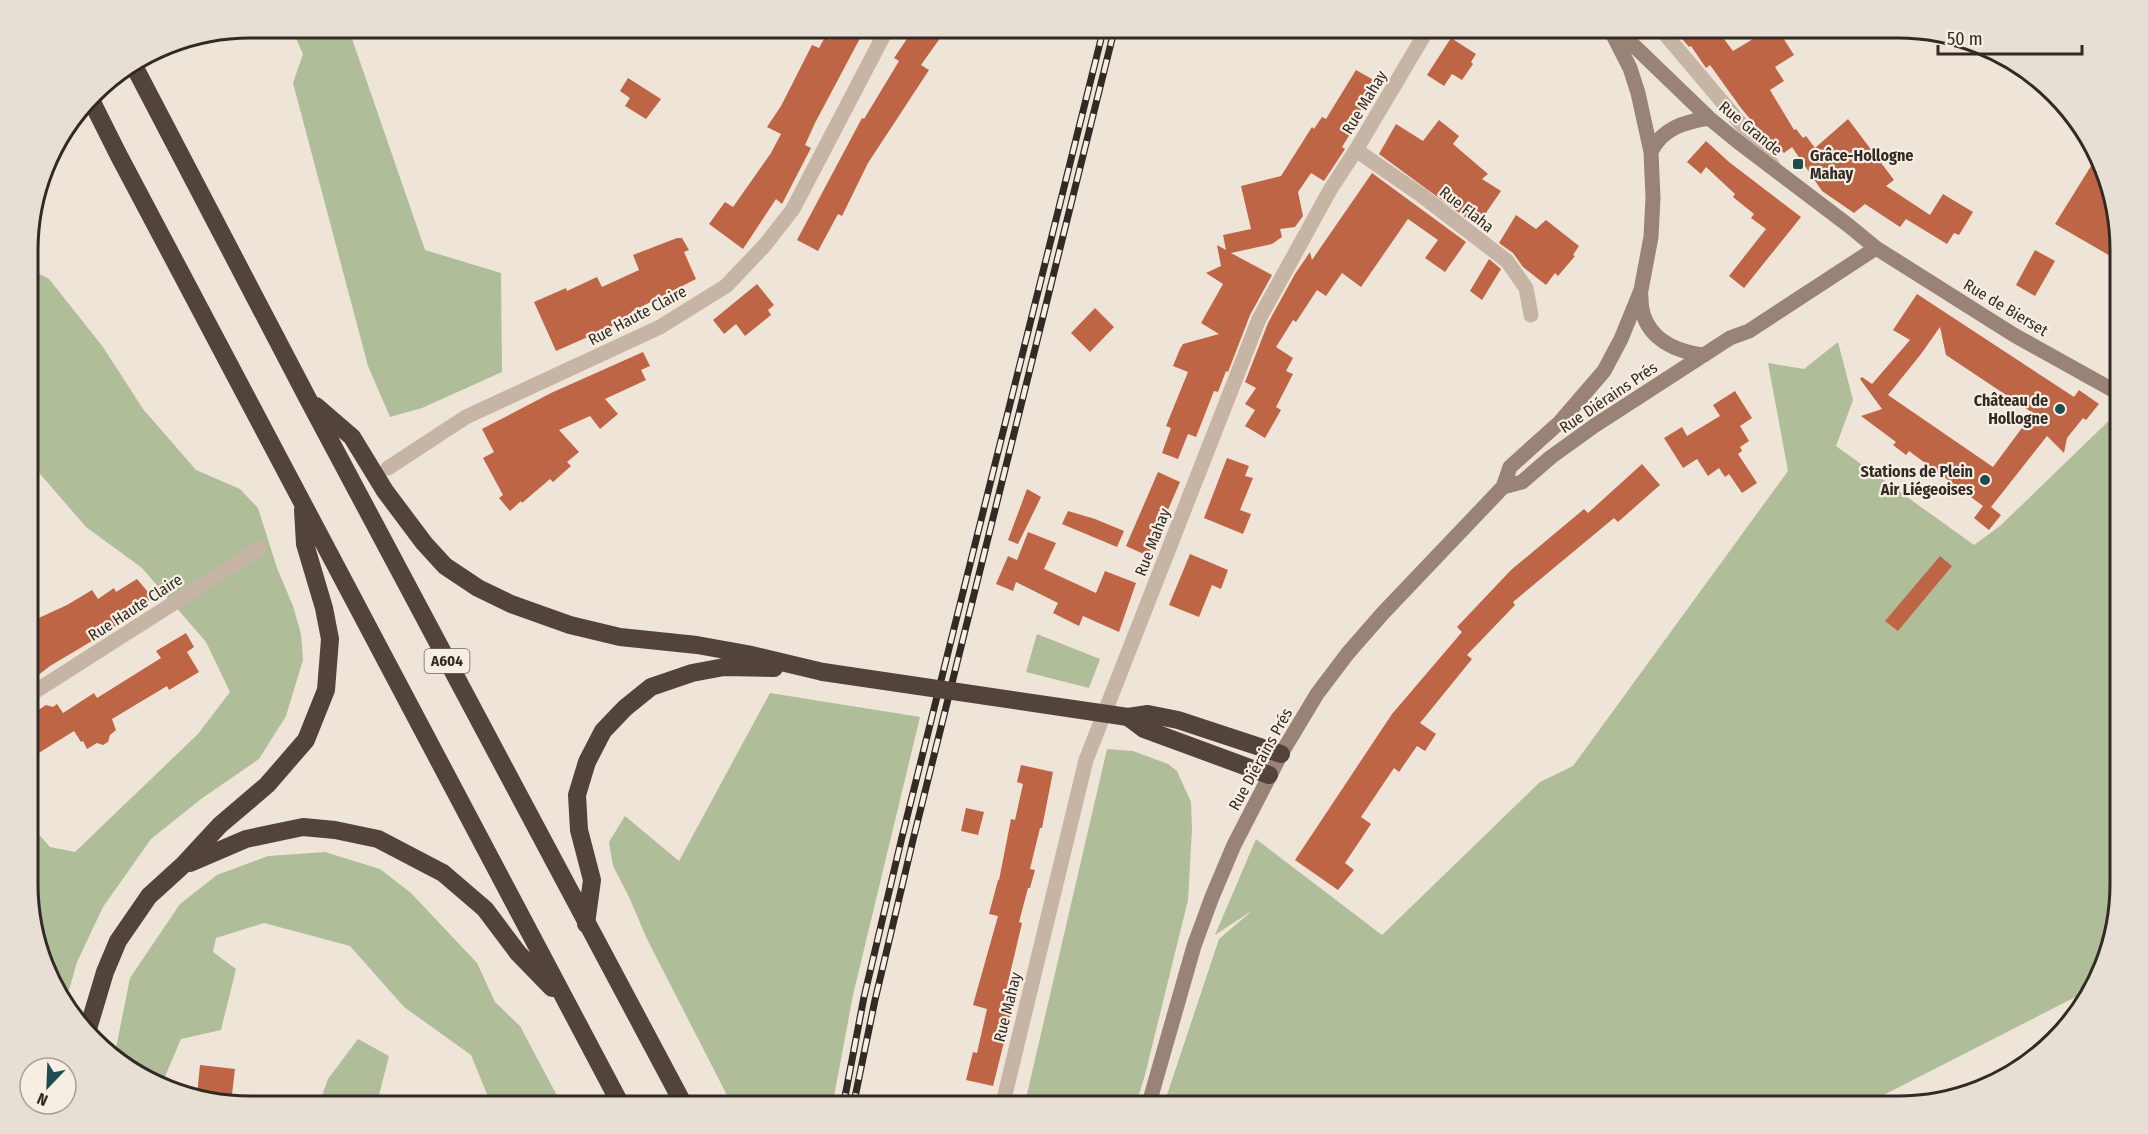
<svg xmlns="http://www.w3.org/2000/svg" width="2148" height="1134" viewBox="0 0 2148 1134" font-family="'Fira Sans Condensed',sans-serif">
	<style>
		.green { fill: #b0bd99 }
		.building { fill: #be6546; fill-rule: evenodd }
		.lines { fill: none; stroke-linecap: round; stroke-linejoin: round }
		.street { stroke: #c6b4a5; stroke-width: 15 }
		.secondary { stroke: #998376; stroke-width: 15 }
		.highway { stroke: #52443d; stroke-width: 18 }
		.rail-casing { stroke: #322a25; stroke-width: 7 }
		.rail { stroke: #f7eee3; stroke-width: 4.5; stroke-dasharray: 14; stroke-linecap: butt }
		.highway-bridge { stroke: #52443d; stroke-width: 18 }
		.poi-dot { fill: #1e4d50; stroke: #f7eee3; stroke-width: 2 }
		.labels { text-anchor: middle; stroke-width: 4.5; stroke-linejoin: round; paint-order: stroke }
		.shield { fill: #f7eee3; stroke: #6d655e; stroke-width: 1.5 }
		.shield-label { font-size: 15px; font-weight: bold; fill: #322a25 }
		.street-label { font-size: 16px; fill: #322a25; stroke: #f7eee3 }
		.poi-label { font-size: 16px; font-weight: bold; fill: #322a25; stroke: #f7eee3; text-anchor: end }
		.rim { fill: none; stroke: #322a25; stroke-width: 3 }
	</style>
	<rect width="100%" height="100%" fill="#efe4d8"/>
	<!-- green -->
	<path class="green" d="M 291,27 L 348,27 L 425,250 L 501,273 L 502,372 L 422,408 L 390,417 L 368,366 L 293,83 L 303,54 Z
		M 28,268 L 49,279 L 103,347 L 143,409 L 196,470 L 240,489 L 258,508 L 277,568 L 293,606 L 301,634 L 303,660 L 286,716 L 259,759 L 201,799 L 151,839 L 103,907 L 77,962 L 64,1008 L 29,914 L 29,834 L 35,830 L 50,847 L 75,852 L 198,734 L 230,692 L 206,642 L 142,568 L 86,527 L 28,460 Z
		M 1838,342 L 1853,400 L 1836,446 L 1974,545 L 2000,526 L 2120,410 L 2121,885 L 2098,983 L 2095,987 L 1860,1107 L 1163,1107 L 1219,939 L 1253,910 L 1215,935 L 1256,839 L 1382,935 L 1540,782 L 1573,766 L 1788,471 L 1768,363 L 1804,369 Z
		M 1037,634 L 1100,659 L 1089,688 L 1026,672 Z
		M 770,693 L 920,717 L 853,995 L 832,1107 L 733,1107 L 647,939 L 629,897 L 613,866 L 609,842 L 625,816 L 679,861 Z
		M 1107,749 L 1133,751 L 1168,764 L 1177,771 L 1191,802 L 1192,829 L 1188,900 L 1145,1075 L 1135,1107 L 1024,1107 Z
		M 325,852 L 380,869 L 411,893 L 477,963 L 495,1002 L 520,1026 L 563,1107 L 491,1107 L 491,1104 L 471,1055 L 404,1007 L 350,946 L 264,923 L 216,938 L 213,952 L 236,969 L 221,1030 L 181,1039 L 161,1086 L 151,1084 L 115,1053 L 130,978 L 180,904 L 217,875 L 268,856 Z
		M 358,1039 L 389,1056 L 376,1107 L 318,1107 L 328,1079 Z"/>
	<!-- building -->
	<path class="building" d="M 837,27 L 866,27 L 815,123 L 805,145 L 811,148 L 782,204 L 776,199 L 743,249 L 709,224 L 725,202 L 733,207 L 771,153 L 781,134 L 767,127 L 781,106 L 812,45 L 819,48 L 825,37 L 830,40 Z
		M 915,27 L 948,27 L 921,65 L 929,70 L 868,163 L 842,216 L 838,214 L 818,251 L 797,240 L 862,118 L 864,119 L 899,61 L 894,58 Z
		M 1672,27 L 1715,27 L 1733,51 L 1773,27 L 1776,27 L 1794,55 L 1775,67 L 1784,81 L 1770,90 L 1794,130 L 1796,129 L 1803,138 L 1806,136 L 1815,148 L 1848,119 L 1894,180 L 1886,186 L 1930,215 L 1943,194 L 1973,212 L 1959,235 L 1954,233 L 1947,244 L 1906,219 L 1900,227 L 1865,204 L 1854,213 L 1822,191 L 1792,147 L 1784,153 L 1759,130 L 1741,108 L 1710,65 L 1706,68 L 1691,46 L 1689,47 Z
		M 1451,38 L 1476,54 L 1471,62 L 1473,64 L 1462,80 L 1452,74 L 1444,86 L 1427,75 Z
		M 1356,70 L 1377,82 L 1348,133 L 1350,134 L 1342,147 L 1345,149 L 1324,181 L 1311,173 L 1298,192 L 1303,216 L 1295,227 L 1280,229 L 1282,237 L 1272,244 L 1231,253 L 1272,275 L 1250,315 L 1228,372 L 1226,371 L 1218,392 L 1214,391 L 1196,437 L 1188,434 L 1178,459 L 1162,453 L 1171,428 L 1166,426 L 1188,372 L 1173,366 L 1180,349 L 1183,344 L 1219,334 L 1201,323 L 1223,284 L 1206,273 L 1221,266 L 1217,245 L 1226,250 L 1223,235 L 1251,229 L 1241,186 L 1281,176 L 1312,127 L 1314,129 L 1322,117 L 1326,119 Z
		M 628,78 L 661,99 L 646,119 L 625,106 L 630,98 L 620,91 Z
		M 1439,120 L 1459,136 L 1453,144 L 1488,174 L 1482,179 L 1501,191 L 1477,226 L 1379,154 L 1396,124 L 1423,141 Z
		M 1706,141 L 1729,162 L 1801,217 L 1744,288 L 1729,276 L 1766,229 L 1751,218 L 1754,214 L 1733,197 L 1735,194 L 1706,167 L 1701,174 L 1687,162 Z
		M 2096,158 L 2119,221 L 2119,261 L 2055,224 Z
		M 1372,173 L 1466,242 L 1445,272 L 1425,258 L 1438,240 L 1408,219 L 1361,287 L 1342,273 L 1326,296 L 1317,290 L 1296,322 L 1293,320 L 1276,347 L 1293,358 L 1286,371 L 1293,374 L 1276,407 L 1281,410 L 1265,438 L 1245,426 L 1255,410 L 1245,404 L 1256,388 L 1245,382 L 1268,323 L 1295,274 L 1310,252 L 1312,260 Z
		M 1516,215 L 1536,229 L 1546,220 L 1579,246 L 1573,255 L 1575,256 L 1558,276 L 1555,273 L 1546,285 L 1523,267 L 1513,253 L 1499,243 Z
		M 677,238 L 682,238 L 689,250 L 684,252 L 696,279 L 631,312 L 633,317 L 556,351 L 534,302 L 566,288 L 567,291 L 597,277 L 602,287 L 639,270 L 633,255 Z
		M 2035,250 L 2055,261 L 2035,296 L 2016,285 Z
		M 1489,259 L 1501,269 L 1482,300 L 1470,291 Z
		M 757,284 L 774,305 L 768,310 L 771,315 L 745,336 L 736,324 L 724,334 L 713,320 Z
		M 1917,294 L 2074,397 L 2079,390 L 2099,404 L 2086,420 L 2083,418 L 2067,438 L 2064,453 L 2047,436 L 1991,507 L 2001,515 L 1989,530 L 1974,518 L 1983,506 L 1909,451 L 1906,455 L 1893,445 L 1896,442 L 1861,416 L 1882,409 L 1860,379 L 1862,377 L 1872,384 L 1910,340 L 1893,330 ZM 1940,327 L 1946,355 L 2033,413 L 1993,467 L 1888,395 L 1921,354 Z
		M 1095,308 L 1114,327 L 1090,352 L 1071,333 Z
		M 643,352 L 650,366 L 641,370 L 646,380 L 605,399 L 618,414 L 600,429 L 590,416 L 559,430 L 579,452 L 567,462 L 571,466 L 553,482 L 550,479 L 522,503 L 521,501 L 510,511 L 499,498 L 503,495 L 483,458 L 494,452 L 482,429 L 551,393 Z
		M 1735,391 L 1752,418 L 1740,426 L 1749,441 L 1740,447 L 1742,451 L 1738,454 L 1757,483 L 1742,493 L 1729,474 L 1725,477 L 1719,468 L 1708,476 L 1697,459 L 1683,468 L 1664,438 L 1682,427 L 1687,436 L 1720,416 L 1713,405 Z
		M 1227,458 L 1249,466 L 1245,476 L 1253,478 L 1240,510 L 1251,514 L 1243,534 L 1204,518 Z
		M 1642,464 L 1660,485 L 1618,522 L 1614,518 L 1513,602 L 1515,605 L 1467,655 L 1472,659 L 1420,723 L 1436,734 L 1425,751 L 1417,746 L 1399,772 L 1394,768 L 1361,817 L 1371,824 L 1345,863 L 1354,870 L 1338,890 L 1295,860 L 1392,714 L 1462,632 L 1457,627 L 1511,570 L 1584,509 L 1588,513 Z
		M 1158,472 L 1180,482 L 1148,556 L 1126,546 Z
		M 1027,489 L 1041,497 L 1018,544 L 1008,540 Z
		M 1068,511 L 1095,519 L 1124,531 L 1117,547 L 1062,524 Z
		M 1028,532 L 1056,543 L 1044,569 L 1096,593 L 1105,571 L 1136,583 L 1119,632 L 1083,616 L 1079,626 L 1053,613 L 1058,603 L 1016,582 L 1013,591 L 996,584 L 1008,556 L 1017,560 Z
		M 1190,554 L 1228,570 L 1221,589 L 1212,585 L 1199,617 L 1169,605 Z
		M 1940,556 L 1952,566 L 1898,631 L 1885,621 Z
		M 137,579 L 153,598 L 142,605 L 140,609 L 107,632 L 50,666 L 28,683 L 28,631 L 33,628 L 30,622 L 67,605 L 92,590 L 98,599 L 114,588 L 116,592 Z
		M 186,633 L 194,647 L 187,652 L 199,672 L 169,690 L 167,686 L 112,719 L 116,730 L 110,735 L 108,742 L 103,745 L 97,743 L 87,749 L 83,741 L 81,742 L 74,731 L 29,759 L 29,716 L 46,705 L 53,707 L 57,704 L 63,713 L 94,693 L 97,698 L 161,658 L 156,651 Z
		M 1021,765 L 1053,772 L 1042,828 L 1040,828 L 1030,869 L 1035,870 L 1030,888 L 1028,888 L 1019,922 L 1022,923 L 1001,1012 L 1011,1014 L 993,1086 L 966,1080 L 973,1052 L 977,1053 L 987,1009 L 973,1005 L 998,916 L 989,914 L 998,880 L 999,880 L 1011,819 L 1015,820 L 1023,784 L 1017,782 Z
		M 966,808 L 984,812 L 978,835 L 961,831 Z
		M 200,1065 L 235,1069 L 231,1103 L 197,1095 Z"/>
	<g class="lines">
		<!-- street -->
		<path class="street" d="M 1659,27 L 1751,136 L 1773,166
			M 1356,150 L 1421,195 L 1507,261 L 1526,288 L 1531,315
			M 388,468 L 466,417 L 660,327 L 726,286 L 765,245 L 793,209 L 888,27
			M 28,696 L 260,548
			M 1002,1107 L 1086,760 L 1259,319 L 1330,190 L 1356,150 L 1429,27"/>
		<!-- secondary -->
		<path class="secondary" d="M 1610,27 L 1627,39 L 1709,118 L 1737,141 L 1848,225 L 1876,248 L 2014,335 L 2120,394
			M 1651,152 C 1662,128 1685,122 1709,118
			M 1641,296 C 1640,334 1670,351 1704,355
			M 1503,487 L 1522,482 L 1551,457 L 1594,426 L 1730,338 L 1749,331 L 1876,248
			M 1148,1107 L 1194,946 L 1212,897 L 1234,845 L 1281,754 L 1317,694 L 1348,653 L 1383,613 L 1503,487 L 1510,467 L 1560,422 L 1604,371 L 1621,339 L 1641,290 L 1651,237 L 1653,198 L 1651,152 L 1638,93 L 1630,68 L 1609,27"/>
		<!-- highway -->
		<path class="highway" d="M 133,64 L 308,399 L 685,1107
			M 90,98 L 118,154 L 622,1107
			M 316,406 L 352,437 L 385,491 L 424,543 L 445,566 L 478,588 L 511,604 L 570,625 L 620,637 L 697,645 L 747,654 L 823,672
			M 1128,717 L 1148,714 L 1178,720 L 1281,754
			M 1128,717 L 1144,729 L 1269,775
			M 190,863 L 246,839 L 303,827 L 335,830 L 378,839 L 443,873 L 485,909 L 518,953 L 552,988
			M 586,924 L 592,880 L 579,830 L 577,795 L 587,762 L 603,731 L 625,708 L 651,687 L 692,673 L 724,667 L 774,668
			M 88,1029 L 105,972 L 118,941 L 149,896 L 182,866 L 220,825 L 267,785 L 306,740 L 326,690 L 330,639 L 324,608 L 305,544 L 303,510"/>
		<!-- rail casing -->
		<g class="rail-casing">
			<path id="rail" d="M 843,1107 L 864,997 L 902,837 L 1104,27
				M 853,1107 L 875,1000 L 913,840 L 1115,27"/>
		</g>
		<!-- rail -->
		<use href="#rail" class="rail"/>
		<!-- highway-bridge -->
		<path class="highway-bridge" d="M 823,672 L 1128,717"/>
	</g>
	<!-- markers -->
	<g class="poi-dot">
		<rect x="1792" y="158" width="12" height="12" rx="3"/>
		<circle cx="2060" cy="409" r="6"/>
		<circle cx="1985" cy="480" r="6"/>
	</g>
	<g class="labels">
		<!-- shield labels -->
		<rect class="shield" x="424.5" y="649" width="45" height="24" rx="4.5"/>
		<g class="shield-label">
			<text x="447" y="666">A604</text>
		</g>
		<!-- street labels -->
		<g class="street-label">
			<text transform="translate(1364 102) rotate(-59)" y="6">Rue Mahay</text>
			<text transform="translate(1751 128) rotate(39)" y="6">Rue Grande</text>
			<text transform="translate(1467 209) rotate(38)" y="6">Rue Flaha</text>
			<text transform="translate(2006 307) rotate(31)" y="6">Rue de Bierset</text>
			<text transform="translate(637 315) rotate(-28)" y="6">Rue Haute Claire</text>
			<text transform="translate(1608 397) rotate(-34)" y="6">Rue Diérains Prés</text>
			<text transform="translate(1152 542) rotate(-69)" y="6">Rue Mahay</text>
			<text transform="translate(135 607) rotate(-33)" y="6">Rue Haute Claire</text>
			<text transform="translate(1260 759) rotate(-61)" y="6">Rue Diérains Prés</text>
			<text transform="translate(1007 1007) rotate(-76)" y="6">Rue Mahay</text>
		</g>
		<!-- poi labels -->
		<g class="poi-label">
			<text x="1810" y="161" text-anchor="start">Grâce-Hollogne<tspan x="1810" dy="18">Mahay</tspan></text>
			<text x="2048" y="406">Château de<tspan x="2048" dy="18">Hollogne</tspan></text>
			<text x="1973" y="477">Stations de Plein<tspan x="1973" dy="18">Air Liégeoises</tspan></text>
		</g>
	</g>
	<!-- crop -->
	<path d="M0 0H2148V1134H0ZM250 38H1898A212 212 0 0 1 2110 250V884A212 212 0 0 1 1898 1096H250A212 212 0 0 1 38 884V250A212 212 0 0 1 250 38Z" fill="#e7ded4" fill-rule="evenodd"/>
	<path class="rim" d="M250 38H1898A212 212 0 0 1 2110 250V884A212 212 0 0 1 1898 1096H250A212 212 0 0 1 38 884V250A212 212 0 0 1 250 38Z"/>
	<!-- north arrow -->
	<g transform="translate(48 1086) rotate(203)"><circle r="28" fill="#f7eee3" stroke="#a8a097" stroke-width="1.5"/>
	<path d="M0-4.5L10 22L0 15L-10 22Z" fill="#1e4d50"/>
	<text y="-9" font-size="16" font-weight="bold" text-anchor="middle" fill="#322a25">N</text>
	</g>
	<!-- scale -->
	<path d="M1938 45v9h144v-9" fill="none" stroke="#322a25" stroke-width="3"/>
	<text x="1947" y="45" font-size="18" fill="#322a25" stroke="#f7eee3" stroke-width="4.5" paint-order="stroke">50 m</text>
</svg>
